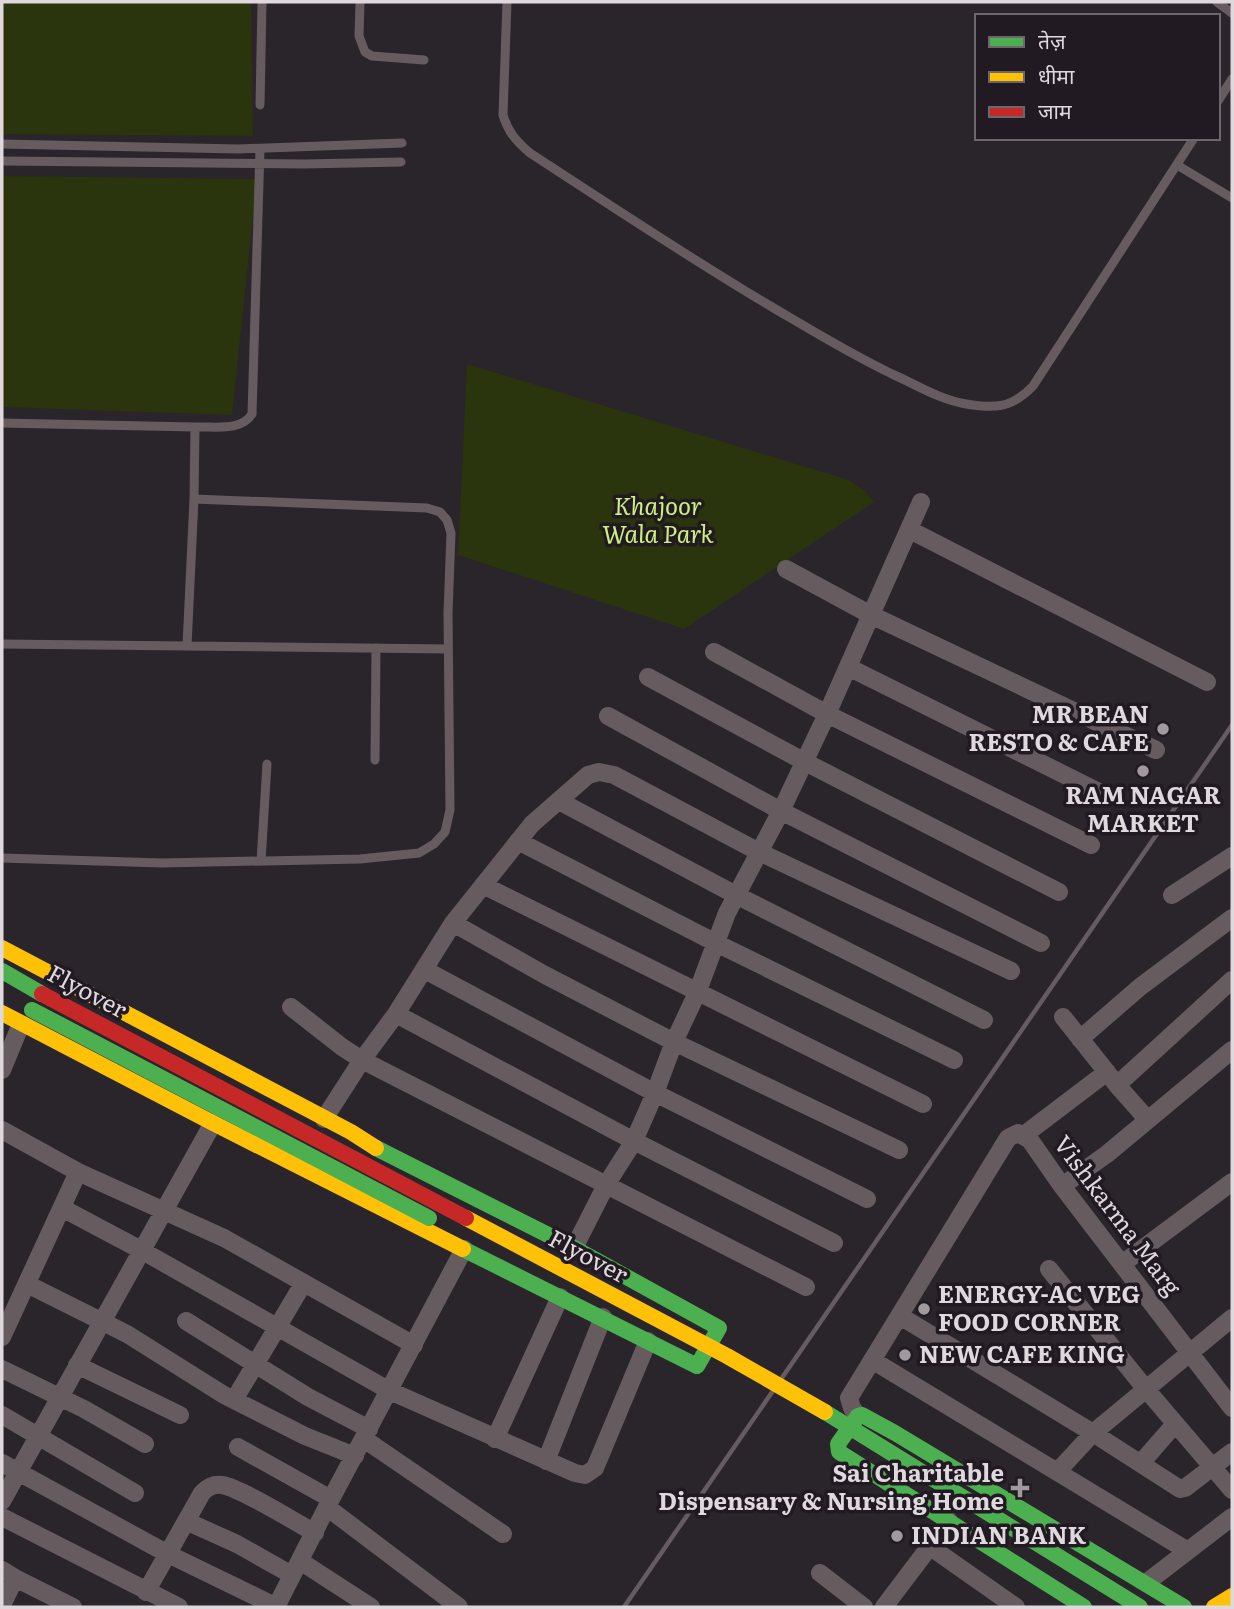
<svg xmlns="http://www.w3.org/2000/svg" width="1234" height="1609" viewBox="0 0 1234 1609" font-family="Literata,'Noto Sans Devanagari',serif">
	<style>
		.green { fill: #2a340d }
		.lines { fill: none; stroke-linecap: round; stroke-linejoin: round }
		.lane { stroke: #665c60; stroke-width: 9 }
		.street { stroke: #665c60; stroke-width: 18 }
		.fast { stroke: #4caf50; stroke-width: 16 }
		.slow { stroke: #ffc107; stroke-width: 16 }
		.rail { stroke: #655c61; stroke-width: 4.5 }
		.fast-bridge { stroke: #4caf50; stroke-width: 16 }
		.slow-bridge { stroke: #ffc107; stroke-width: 16 }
		.jam-bridge { stroke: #c62828; stroke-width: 16 }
		.poi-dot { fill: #a09a9f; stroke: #221a22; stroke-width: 2.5 }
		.labels { text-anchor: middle; stroke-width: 7; stroke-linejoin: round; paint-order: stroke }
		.park-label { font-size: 24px; font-style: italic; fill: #cdef7e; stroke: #221a22 }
		.poi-label { font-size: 24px; font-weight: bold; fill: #dfd9de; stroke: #221a22; text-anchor: start }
		.street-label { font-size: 24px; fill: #dfd9de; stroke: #221a22 }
	</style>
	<rect width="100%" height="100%" fill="#2a252a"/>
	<!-- green -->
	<path class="green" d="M 2,2 L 251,2 L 253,136 L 2,134 Z
		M 2,176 L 257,179 L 232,415 L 2,407 Z
		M 467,364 L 849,480 L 865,491 L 874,502 L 684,629 L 458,555 Z"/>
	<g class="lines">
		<!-- lane -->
		<path class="lane" d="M 360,2 L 359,36 L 365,52 L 372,56 L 424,60
			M 507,2 L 503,115 C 508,132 516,141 530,153 C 610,205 689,258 772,307 C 811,330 850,354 892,374 C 915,384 940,400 966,404 C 995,409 1012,408 1033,386 L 1194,138
			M 1217,2 L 1232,13
			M 1218,101 L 1232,79
			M 260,105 L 262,2
			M 2,144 L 238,149 L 402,143
			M 2,161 L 304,164 L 401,162
			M 1177,165 L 1232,198
			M 2,423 L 195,427 L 194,499 L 187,646
			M 195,427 C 214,426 241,432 252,414 L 260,149
			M 2,644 L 448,649
			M 375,760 L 376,648
			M 2,858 L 162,863 L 360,859 L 419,853 L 434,844 L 445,832 L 450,810 L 448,613 L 451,533 L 447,520 L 440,512 L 427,508 L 194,499
			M 261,861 L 267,764"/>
		<!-- street -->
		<path class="street" d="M 910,530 L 1207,682
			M 786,569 L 871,615 L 1156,750
			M 714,652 L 827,714 L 1091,845
			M 848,667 L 1107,796
			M 648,677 L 805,762 L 1059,892
			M 608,716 L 781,811 L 1041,943
			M 559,801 L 736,895 L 984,1020
			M 518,841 L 716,943 L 954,1060
			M 483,885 L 923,1104
			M 1172,895 L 1232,856
			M 453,923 L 545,975 L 674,1042 L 899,1150
			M 425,970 L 655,1093 L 867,1199
			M 291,1007 L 342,1047 L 362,1060 L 806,1287
			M 396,1014 L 634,1141 L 834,1243
			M 1063,1017 L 1117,1085 L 1147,1119
			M 1080,1039 L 1140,987 L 1232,918
			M 2,1070 L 21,1024
			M 1117,1085 L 1232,980
			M 324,1119 L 362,1060 L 396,1014 L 453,923 L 532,824 L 588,775 L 599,772 L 614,775 L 759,852 L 1011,971
			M 2,1130 L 78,1172 L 224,1238 L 414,1345
			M 1024,1135 L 1107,1072
			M 1062,1186 L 1107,1154 L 1232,1050
			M 62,1208 L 141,1250 L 390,1391 L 575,1473 L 585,1475 L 595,1468 L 648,1341
			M 574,1248 L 606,1185 L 634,1141 L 655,1093 L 674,1042 L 697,993 L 727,913 L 781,811 L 827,714 L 921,502
			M 1122,1264 L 1232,1182
			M 1049,1269 L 1145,1388 L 1232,1490
			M 27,1284 L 127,1334 L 224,1395 L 305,1436 L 355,1456
			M 900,1316 L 1093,1433 L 1180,1489 L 1185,1488 L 1232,1452
			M 186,1321 L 308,1397 L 369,1429
			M 2,1337 L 78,1172
			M 872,1360 L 1188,1551
			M 77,1365 L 180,1415
			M 2,1369 L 84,1409 L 145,1444
			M 234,1400 L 303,1284
			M 2,1415 L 135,1493
			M 858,1416 L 852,1408 L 849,1398 L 1008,1138 L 1018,1133 L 1030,1140 L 1062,1186 L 1232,1408
			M 364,1439 L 503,1534
			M 495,1439 L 560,1297
			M 238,1447 L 331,1499
			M 546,1461 L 603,1317
			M 2,1463 L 168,1554 L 277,1607
			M 1141,1463 L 1175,1424
			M 1057,1472 L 1093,1433 L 1232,1318
			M 2,1501 L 213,1123
			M 328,1508 L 459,1607
			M 2,1517 L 179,1607
			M 186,1521 L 237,1544 L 292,1575
			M 929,1546 L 1016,1607
			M 300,1561 L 371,1607
			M 2,1570 L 15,1578 L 2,1605
			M 820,1573 L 864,1607
			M 15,1578 L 73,1607
			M 1146,1583 L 1232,1517
			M 146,1592 L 202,1493 C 208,1487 213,1484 222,1485 C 241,1488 295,1522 315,1533
			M 276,1607 L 331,1499 L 464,1249
			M 884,1607 L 949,1521"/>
		<!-- fast -->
		<path class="fast" d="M 2,971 L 42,994
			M 376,1148 L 574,1248 L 719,1328 L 697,1366 L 463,1249
			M 1084,1607 L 839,1452 L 838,1444 L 858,1416 L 862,1415 L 895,1433 L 1184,1607"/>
		<!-- slow -->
		<path class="slow" d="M 2,948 L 351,1132 L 376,1148
			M 2,1013 L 213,1123 L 463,1249
			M 1214,1607 L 1232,1596"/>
		<!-- rail -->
		<path class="rail" d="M 624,1607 L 1232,725"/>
		<!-- fast-bridge -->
		<path class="fast-bridge" d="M 32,1010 L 429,1218
			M 825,1412 L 1140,1607"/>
		<!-- slow-bridge -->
		<path class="slow-bridge" d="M 466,1218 L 727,1356 L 825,1412"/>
		<!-- jam-bridge -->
		<path class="jam-bridge" d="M 42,994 L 466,1218"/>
	</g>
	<!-- markers -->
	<g class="poi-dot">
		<circle cx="1163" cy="729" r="7"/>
		<circle cx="1143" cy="771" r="7"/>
		<circle cx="924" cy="1309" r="7"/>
		<circle cx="905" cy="1355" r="7"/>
		<path d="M1016.5 1477.5h7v7h7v7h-7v7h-7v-7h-7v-7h7z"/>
		<circle cx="897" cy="1536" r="7"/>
	</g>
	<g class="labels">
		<!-- park labels -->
		<g class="park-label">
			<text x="658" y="515">Khajoor<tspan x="658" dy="28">Wala Park</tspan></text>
		</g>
		<!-- poi labels -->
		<g class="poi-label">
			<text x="1149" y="723" text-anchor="end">MR BEAN<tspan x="1149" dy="28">RESTO &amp; CAFE</tspan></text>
			<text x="1143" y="804" text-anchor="middle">RAM NAGAR<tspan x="1143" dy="28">MARKET</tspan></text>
			<text x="938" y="1303">ENERGY-AC VEG<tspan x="938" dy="28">FOOD CORNER</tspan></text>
			<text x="919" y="1363">NEW CAFE KING</text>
			<text x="1004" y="1482" text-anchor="end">Sai Charitable<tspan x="1004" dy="28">Dispensary &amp; Nursing Home</tspan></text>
			<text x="911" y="1544">INDIAN BANK</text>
		</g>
		<!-- street labels -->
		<g class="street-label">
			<text transform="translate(87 992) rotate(28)" y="8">Flyover</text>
			<text transform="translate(1117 1216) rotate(53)" y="8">Vishkarma Marg</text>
			<text transform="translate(588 1257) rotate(28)" y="8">Flyover</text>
		</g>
	</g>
	<!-- border -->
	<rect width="1234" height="1609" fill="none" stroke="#dfd9de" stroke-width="7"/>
	<!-- legend -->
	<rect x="975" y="14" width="245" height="126" fill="#221a22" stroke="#6e666d" stroke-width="2"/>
	<rect x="989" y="37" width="35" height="10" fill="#4caf50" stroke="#6e666d" stroke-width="2"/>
	<text x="1038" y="49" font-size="21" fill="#dfd9de">तेज़</text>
	<rect x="989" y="72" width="35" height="10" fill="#ffc107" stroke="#6e666d" stroke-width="2"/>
	<text x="1038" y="84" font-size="21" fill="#dfd9de">धीमा</text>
	<rect x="989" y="107" width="35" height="10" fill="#c62828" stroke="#6e666d" stroke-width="2"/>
	<text x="1038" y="119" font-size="21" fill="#dfd9de">जाम</text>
</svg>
